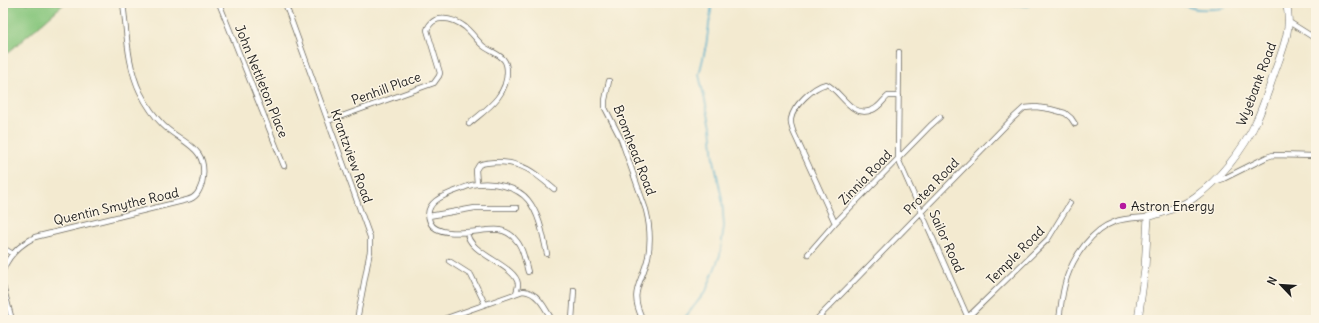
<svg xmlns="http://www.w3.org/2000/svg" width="1319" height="323" viewBox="0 0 1319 323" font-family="Delius,sans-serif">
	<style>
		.green { fill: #87c67d; stroke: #52714c }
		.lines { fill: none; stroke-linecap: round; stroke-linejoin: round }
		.stream { stroke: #4aa9c9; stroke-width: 1.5 }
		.minor-casing { stroke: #67645b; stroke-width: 6 }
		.secondary-casing { stroke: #67645b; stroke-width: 8 }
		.minor { stroke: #fff; stroke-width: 4.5 }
		.secondary { stroke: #fff; stroke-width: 7 }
		.poi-dot { fill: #b5179e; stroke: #fcf5e5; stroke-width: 1.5 }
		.labels { text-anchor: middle; stroke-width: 3; stroke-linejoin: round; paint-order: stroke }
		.street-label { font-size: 13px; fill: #1c1c1c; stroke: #fcf5e5 }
		.poi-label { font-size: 13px; fill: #1c1c1c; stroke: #fcf5e5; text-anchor: start }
	</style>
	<rect width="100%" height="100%" fill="#fcf5e5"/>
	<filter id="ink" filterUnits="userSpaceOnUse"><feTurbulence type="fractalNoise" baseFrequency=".025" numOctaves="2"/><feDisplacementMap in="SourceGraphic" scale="8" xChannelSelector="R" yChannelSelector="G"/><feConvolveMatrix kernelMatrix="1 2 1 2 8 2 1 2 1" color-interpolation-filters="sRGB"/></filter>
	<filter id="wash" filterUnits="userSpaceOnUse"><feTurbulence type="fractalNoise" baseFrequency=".012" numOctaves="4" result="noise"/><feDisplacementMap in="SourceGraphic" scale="16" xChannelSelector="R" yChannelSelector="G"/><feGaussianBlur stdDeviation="0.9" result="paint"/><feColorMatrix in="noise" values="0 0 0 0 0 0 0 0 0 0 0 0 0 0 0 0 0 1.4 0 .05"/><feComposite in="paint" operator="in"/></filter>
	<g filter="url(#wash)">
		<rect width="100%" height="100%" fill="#f3ead0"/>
		<!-- green -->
		<path class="green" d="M 3,3 L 65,3 L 3,57 Z"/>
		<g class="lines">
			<!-- stream -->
			<path class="stream" d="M 992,3 L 1028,6 L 1030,3
				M 1178,3 C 1195,11 1206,10 1225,8
				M 683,320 L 706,291 L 720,255 L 724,226 L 722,199 L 714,160 L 711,127 L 699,75 L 706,46 L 712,3"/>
		</g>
	</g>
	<g filter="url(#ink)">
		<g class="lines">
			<!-- minor casing -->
			<g class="minor-casing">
				<path id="minor" d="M 219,3 L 284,166
					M 285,3 L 370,237 L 370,251 L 357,320
					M 1289,22 L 1316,39
					M 899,52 L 898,159 L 969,320
					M 609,81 L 605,100 L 605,108 L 621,139 L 646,210 C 650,226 651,241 648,257 C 642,284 628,291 643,320
					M 328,121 L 434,83 L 439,76 L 440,73 L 427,30 C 433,13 453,18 465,27 C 471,32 476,39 482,45 C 488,51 499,53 504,60 C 507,64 507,68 507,72 C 507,97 485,110 469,124
					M 1214,180 L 1217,181 L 1223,179 L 1267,157 L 1273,155 L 1316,156
					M 477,184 L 476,170 L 479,165 C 486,162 492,162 500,162 C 525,163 536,174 554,189
					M 429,216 L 475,208 L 517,208
					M 835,223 L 793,131 C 792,127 790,123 791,119 C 793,106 813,87 826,84 C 841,90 851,119 872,110 C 879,108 883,100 888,96 L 899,96
					M 467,232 C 468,254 516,265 518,284 C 518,287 517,290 516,293
					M 3,248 L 13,254
					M 808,254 L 835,223 L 930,126 L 940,117
					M 449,261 L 471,275 L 485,304
					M 3,270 C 9,255 21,244 35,237 L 187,200 C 196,198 199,192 202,183 C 210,146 182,144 163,125 C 154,116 146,104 140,92 C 127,65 127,33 123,3
					M 528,272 C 525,261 523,247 515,239 C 511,234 505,231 499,230 C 484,228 438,241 430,222 C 422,203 444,195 458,190 C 464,188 471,184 478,184 C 494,182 518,187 528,200 C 540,215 543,236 547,254
					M 3,286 L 12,320
					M 968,317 L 1048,239 L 1070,203
					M 441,320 L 523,291 C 538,292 545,308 552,320
					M 572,320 L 574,290
					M 816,320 L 1013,118 L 1024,108 L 1036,107 L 1050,109 L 1065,113 L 1071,118 L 1075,124
					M 1059,320 C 1061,306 1062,291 1067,277 C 1074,256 1092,230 1114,222 C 1124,218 1137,218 1148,217"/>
			</g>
			<!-- secondary casing -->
			<g class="secondary-casing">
				<path id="secondary" d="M 1138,320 L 1145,268 L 1148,217 C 1164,212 1182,207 1195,197 C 1219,180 1244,149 1256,122 C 1264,105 1269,88 1275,71 C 1283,49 1293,26 1286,3"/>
			</g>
			<!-- minor -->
			<use href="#minor" class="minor"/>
			<!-- secondary -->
			<use href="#secondary" class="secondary"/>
		</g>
	</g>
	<!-- markers -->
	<circle class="poi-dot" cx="1123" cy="206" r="4"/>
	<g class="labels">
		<!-- street labels -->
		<g class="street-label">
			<text transform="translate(262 81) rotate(68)" y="5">John Nettleton Place</text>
			<text transform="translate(1256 84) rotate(-69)" y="5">Wyebank Road</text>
			<text transform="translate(386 88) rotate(-20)" y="5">Penhill Place</text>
			<text transform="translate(635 150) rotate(69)" y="5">Bromhead Road</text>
			<text transform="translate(352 156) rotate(70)" y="5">Krantzview Road</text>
			<text transform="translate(865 177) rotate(-46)" y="5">Zinnia Road</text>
			<text transform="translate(931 186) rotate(-46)" y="5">Protea Road</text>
			<text transform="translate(116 206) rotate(-13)" y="5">Quentin Smythe Road</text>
			<text transform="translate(947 241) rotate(66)" y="5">Sailor Road</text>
			<text transform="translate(1015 255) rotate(-45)" y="5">Temple Road</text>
		</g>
		<!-- poi labels -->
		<g class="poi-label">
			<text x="1131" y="211">Astron Energy</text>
		</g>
	</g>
	<!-- margin -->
	<rect width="1319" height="323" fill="none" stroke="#fcf5e5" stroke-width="16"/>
	<!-- north arrow -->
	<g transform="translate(1281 285) rotate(295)" stroke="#fcf5e5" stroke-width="3" paint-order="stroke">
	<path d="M0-3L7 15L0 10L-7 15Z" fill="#1c1c1c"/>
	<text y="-6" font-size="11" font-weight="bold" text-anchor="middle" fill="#1c1c1c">N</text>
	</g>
</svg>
